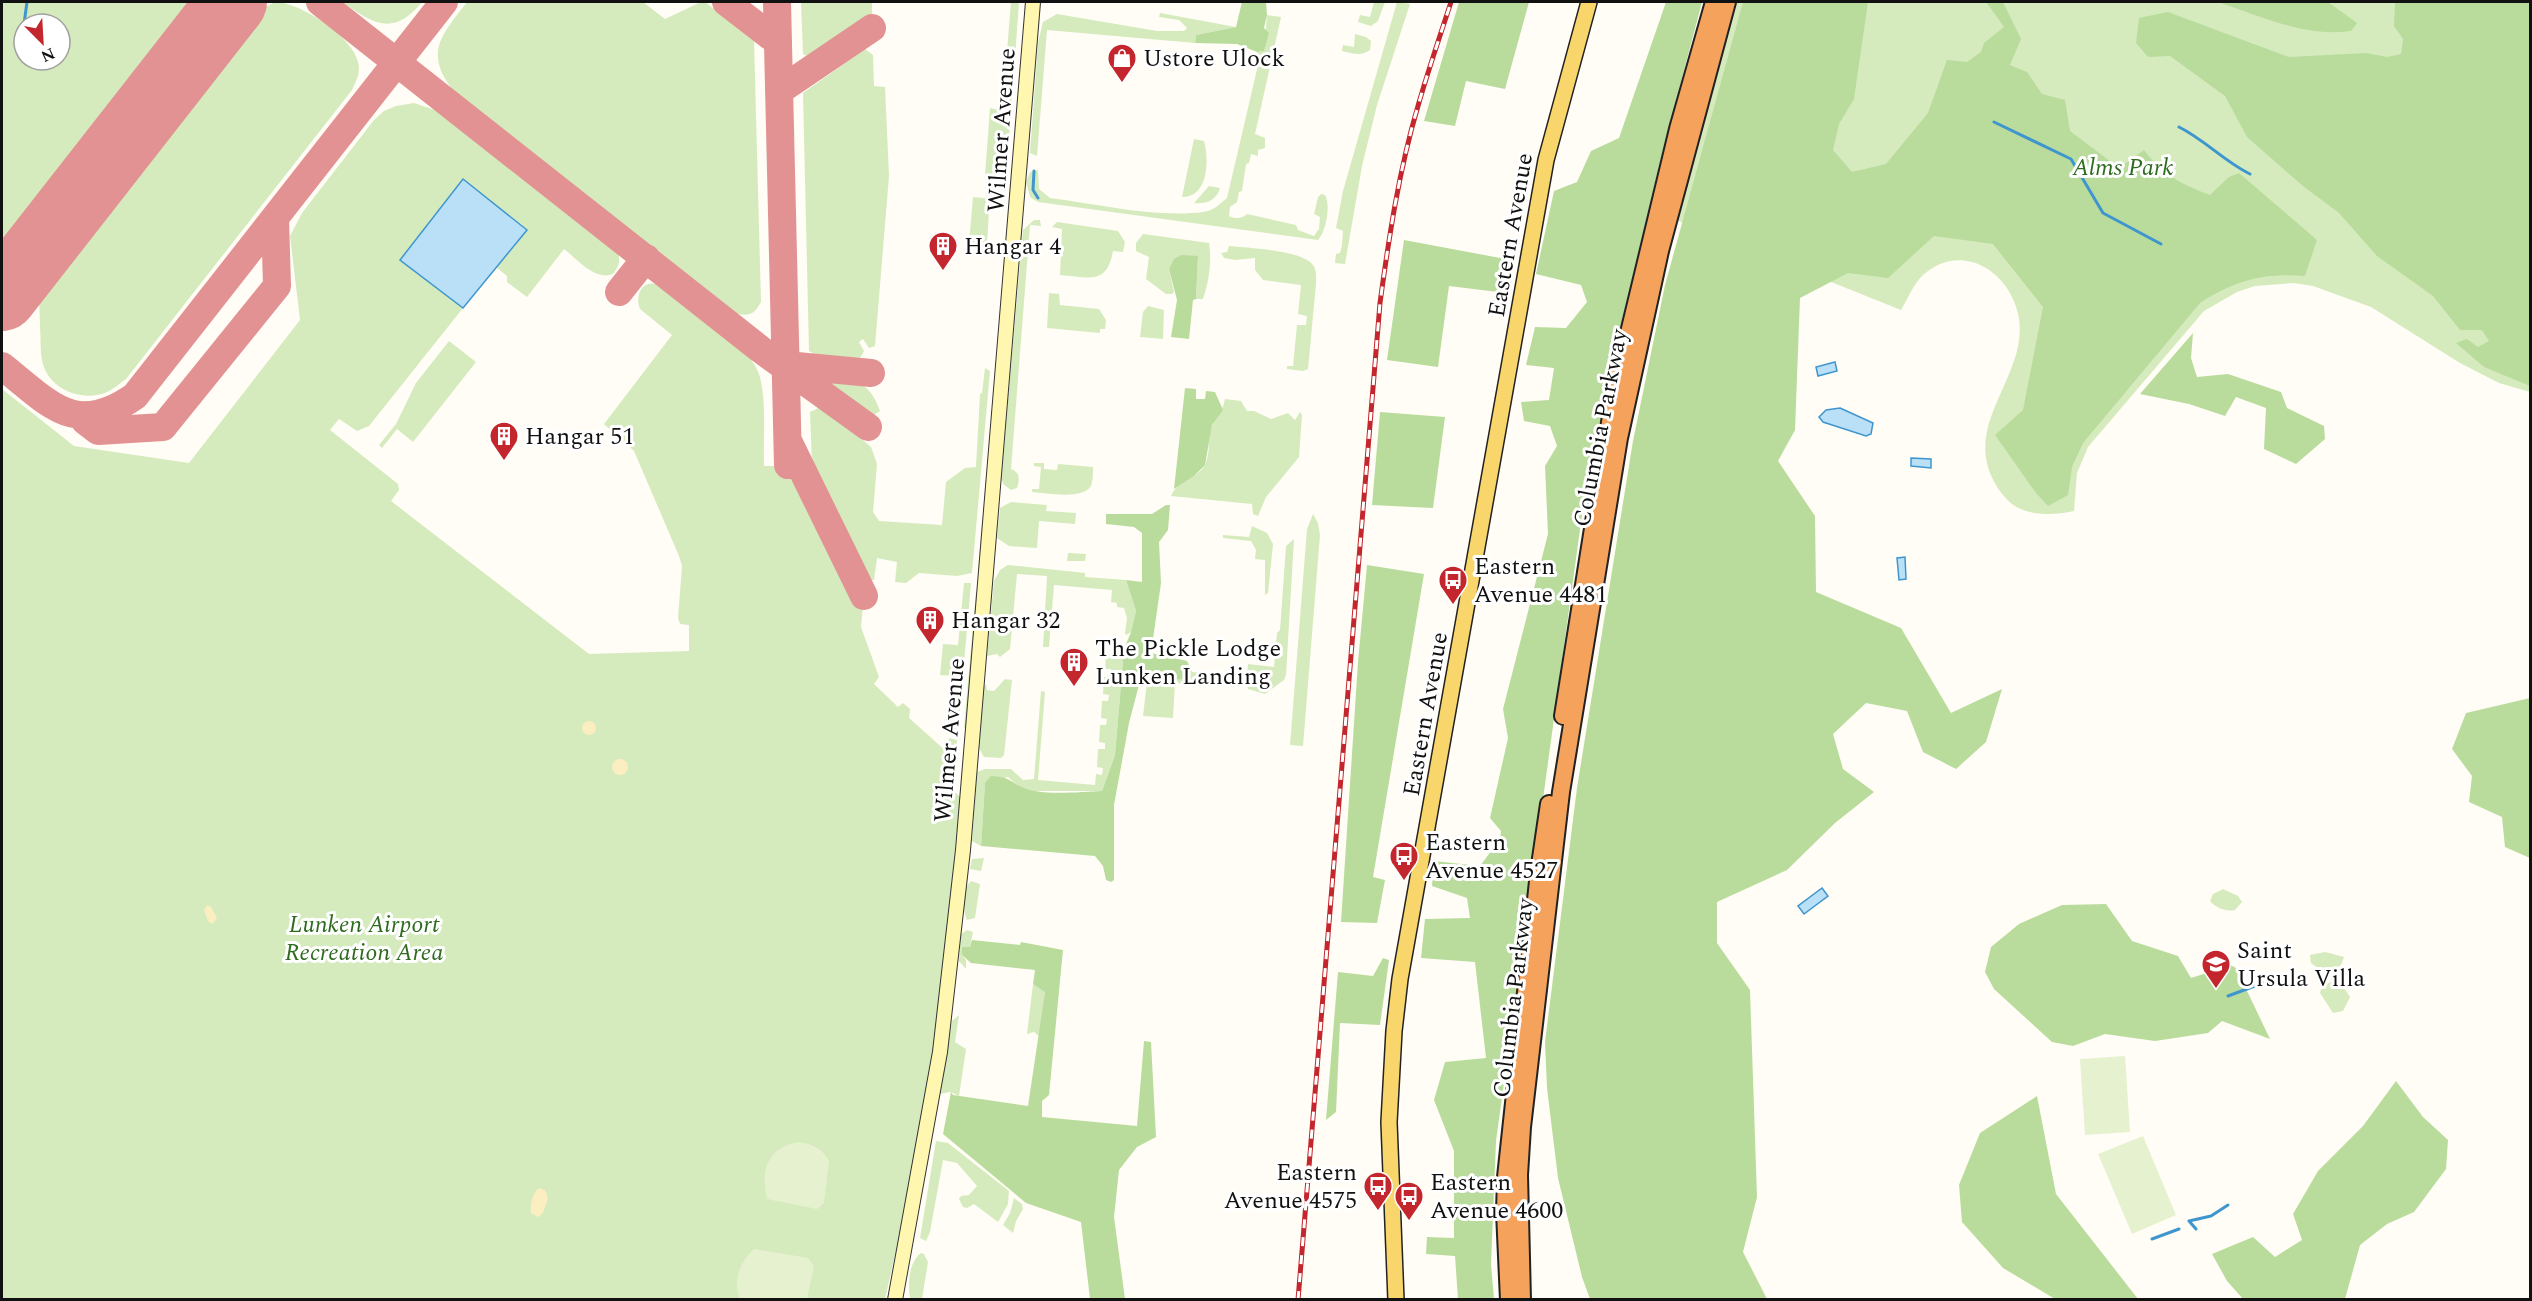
<svg xmlns="http://www.w3.org/2000/svg" width="2532" height="1301" viewBox="0 0 2532 1301" font-family="Spectral,serif">
	<style>
		.green { fill: #d5ebbd; fill-rule: evenodd }
		.forest { fill: #b9dc9c }
		.sand { fill: #fbeec1 }
		.pitch { fill: #e6f2cf }
		.water { fill: #b9e0f7; stroke: #3f96cf; stroke-width: 1.5 }
		.lines { fill: none; stroke-linecap: round; stroke-linejoin: round }
		.stream { stroke: #3f96cf; stroke-width: 3 }
		.taxiway { stroke: #e29292; stroke-width: 28 }
		.runway { stroke: #e29292; stroke-width: 70 }
		.secondary-casing { stroke: #333; stroke-width: 16 }
		.primary-casing { stroke: #222; stroke-width: 18 }
		.highway-casing { stroke: #222; stroke-width: 20 }
		.secondary { stroke: #fff6b0; stroke-width: 14 }
		.primary { stroke: #f9d66b; stroke-width: 15 }
		.highway { stroke: #f5a25d; stroke-width: 16 }
		.rail-casing { stroke: #c4262e; stroke-width: 5 }
		.rail { stroke: #fff; stroke-width: 3; stroke-dasharray: 9; stroke-linecap: butt }
		.labels { text-anchor: middle; stroke-width: 6; stroke-linejoin: round; paint-order: stroke }
		.poi-label { font-size: 24px; fill: #111; stroke: #fff; text-anchor: start }
		.street-label { font-size: 24px; fill: #111; stroke: #fff }
		.park-label { font-size: 24px; font-style: italic; fill: #2f6b1f; stroke: #fff }
	</style>
	<rect width="100%" height="100%" fill="#fffdf5"/>
	<!-- green -->
	<path class="green" d="M 2,2 L 200,2 L 2,258 ZM 24,24 L 60,24 L 60,60 L 24,60 Z
		M 275,2 C 300,2 353,37 358,62 C 361,73 356,81 352,90 L 126,379 C 120,383 114,389 107,392 C 82,403 47,389 42,360 C 40,350 41,339 40,328 C 40,304 36,298 49,275 L 256,12 Z
		M 342,2 L 422,2 C 393,37 374,24 342,2 Z
		M 467,2 L 643,2 L 665,19 L 701,2 L 705,2 L 754,40 L 761,302 C 754,314 751,316 737,314 L 456,94 C 423,54 440,37 467,2 Z
		M 801,2 L 872,2 L 872,14 L 809,57 L 803,54 Z
		M 1011,2 L 1019,2 L 1012,100 L 1010,102 L 1003,101 Z
		M 1374,2 L 1385,2 L 1378,21 L 1371,26 L 1358,22 L 1360,15 L 1370,17 Z
		M 1397,2 L 1410,4 L 1377,105 L 1362,166 L 1345,264 L 1335,263 L 1336,254 L 1340,253 C 1343,245 1342,238 1343,231 L 1336,228 L 1343,191 Z
		M 1727,2 L 2530,2 L 2530,392 L 2499,383 L 2460,363 L 2371,307 L 2313,286 L 2294,283 L 2255,286 L 2237,292 L 2204,311 L 2088,447 L 2077,473 L 2074,511 C 2049,516 2020,517 2003,495 C 1952,430 2028,381 2019,319 C 2012,272 1962,240 1923,275 C 1914,283 1907,300 1901,310 L 1669,217 Z
		M 1160,13 L 1236,27 L 1196,35 L 1195,43 L 1047,30 L 1037,156 L 1030,153 L 1038,43 L 1043,22 L 1057,14 L 1157,31 L 1184,31 L 1187,28 L 1179,20 L 1159,17 Z
		M 1267,15 L 1281,17 L 1255,134 L 1265,138 L 1265,148 L 1258,150 L 1258,156 L 1251,154 L 1249,163 L 1246,164 L 1242,191 L 1239,192 L 1237,202 L 1230,207 L 1229,216 C 1234,219 1243,219 1247,214 L 1296,225 L 1298,230 L 1314,236 L 1319,229 L 1320,217 L 1314,214 L 1318,197 L 1321,194 L 1325,195 C 1331,205 1326,232 1318,240 L 1038,202 L 1030,197 L 1026,182 L 1030,172 L 1038,170 L 1039,189 L 1050,198 C 1096,204 1157,218 1203,212 C 1213,211 1220,204 1227,198 L 1258,65 L 1256,63 L 1257,52 L 1264,51 Z
		M 1355,34 L 1366,37 L 1371,41 L 1370,50 C 1361,57 1352,53 1342,51 L 1343,45 L 1354,47 Z
		M 865,49 L 873,55 L 874,86 L 885,87 L 889,176 L 875,346 L 869,348 L 863,339 L 859,342 L 864,351 L 857,363 L 827,361 L 809,351 L 803,93 Z
		M 414,103 L 441,112 L 616,249 C 621,259 620,265 613,274 C 595,281 578,260 564,249 L 527,297 L 507,282 L 507,276 L 496,267 L 527,230 L 400,259 L 463,308 L 369,426 L 357,431 L 339,419 L 330,430 L 398,484 L 399,490 L 391,501 L 589,654 L 689,651 L 689,625 L 680,624 L 678,618 L 682,566 L 679,556 L 634,451 L 604,424 L 672,335 L 640,309 C 634,293 644,277 662,286 C 689,306 750,345 759,374 C 767,400 763,439 764,466 L 798,466 L 863,604 L 861,627 L 879,677 L 874,684 L 898,707 L 903,703 L 910,709 L 909,718 L 947,752 L 949,738 L 957,740 L 953,790 L 960,797 L 938,1027 L 905,1211 L 885,1299 L 2,1299 L 2,389 L 74,446 L 189,463 L 300,320 L 290,236 L 302,213 L 374,120 L 384,111 L 396,106 Z
		M 990,108 L 1011,113 L 1005,186 L 992,186 L 985,175 Z
		M 1194,139 L 1204,141 C 1209,158 1209,198 1182,197 Z
		M 1209,186 L 1220,188 C 1216,201 1206,204 1194,203 Z
		M 973,197 L 995,199 L 994,208 L 989,212 L 987,244 L 969,243 Z
		M 1034,220 L 1040,220 L 1041,226 L 1030,225 L 1011,469 C 1020,472 1020,479 1017,488 L 1011,490 L 1004,485 L 1001,479 L 1023,230 Z
		M 1057,222 L 1118,231 L 1125,242 L 1123,252 L 1113,251 C 1107,286 1088,277 1060,275 L 1062,229 L 1052,227 Z
		M 1143,234 L 1209,243 C 1212,262 1209,281 1203,299 L 1196,299 L 1198,256 L 1169,269 L 1174,292 L 1172,294 L 1166,294 L 1146,279 L 1149,257 L 1136,251 L 1136,243 Z
		M 1229,246 C 1248,248 1302,250 1313,265 C 1317,271 1316,277 1316,284 L 1308,369 L 1303,371 L 1287,369 L 1287,366 L 1293,366 L 1297,325 L 1306,325 L 1307,316 L 1298,314 L 1301,285 L 1263,280 L 1255,270 L 1255,258 L 1235,260 L 1224,258 L 1221,253 L 1227,252 Z
		M 1049,293 L 1059,294 L 1060,305 L 1099,309 L 1106,320 L 1105,329 L 1100,329 L 1100,333 L 1047,328 Z
		M 1148,306 L 1164,310 L 1163,339 L 1140,337 L 1143,312 Z
		M 449,341 L 476,362 L 413,442 L 397,429 L 382,448 L 379,445 L 396,424 L 416,383 Z
		M 985,368 L 990,371 L 972,573 L 957,576 L 919,573 L 906,583 L 895,582 L 897,562 L 877,558 L 874,580 L 865,579 L 812,466 L 810,412 L 823,406 L 871,447 L 877,464 L 873,512 L 879,521 L 942,525 L 946,482 L 965,468 L 976,467 L 980,394 L 982,393 Z
		M 995,377 L 997,381 L 981,572 L 978,570 Z
		M 830,378 C 857,381 870,382 880,411 L 872,416 C 858,415 829,397 826,384 Z
		M 1225,399 L 1241,401 L 1247,411 L 1254,411 L 1271,419 L 1288,413 L 1295,420 L 1300,412 L 1302,415 L 1299,457 L 1266,497 L 1258,516 L 1253,514 L 1252,504 L 1171,496 C 1177,481 1197,479 1205,465 C 1211,453 1207,436 1213,424 C 1218,414 1223,410 1225,399 Z
		M 1034,463 L 1044,463 L 1044,469 L 1057,470 L 1058,464 L 1093,467 C 1093,473 1093,480 1091,486 C 1083,500 1046,493 1032,492 L 1032,489 L 1039,489 L 1041,467 L 1034,466 Z
		M 1011,502 L 1047,505 L 1046,511 L 1076,513 L 1075,524 L 1039,521 L 1037,548 L 1009,546 L 997,538 L 1000,508 Z
		M 1313,514 L 1318,523 L 1320,535 L 1303,746 L 1290,745 L 1307,529 Z
		M 1252,526 L 1267,533 L 1273,544 L 1268,593 L 1265,595 L 1265,560 L 1255,559 L 1256,550 L 1251,541 L 1223,538 L 1223,535 L 1249,537 Z
		M 1294,539 L 1286,675 L 1284,680 L 1265,694 L 1248,689 L 1246,680 L 1200,675 L 1198,685 L 1175,683 L 1173,718 L 1143,716 L 1147,682 L 1152,678 C 1169,679 1176,684 1192,672 L 1247,676 L 1248,664 L 1274,667 L 1277,633 L 1280,630 L 1286,546 Z
		M 1068,553 L 1086,554 L 1085,561 L 1067,561 Z
		M 1008,565 L 1085,573 L 1085,577 L 1126,580 L 1136,611 L 1131,632 L 1126,635 L 1125,633 L 1127,618 L 1124,608 L 1117,607 L 1117,603 L 1111,602 L 1112,590 L 1054,585 L 1049,647 L 1043,647 L 1047,576 L 1017,574 L 1010,649 L 1000,657 L 997,654 L 987,656 L 994,581 L 1000,570 Z
		M 964,583 L 971,583 L 958,732 L 956,733 L 950,730 L 956,676 L 940,675 L 943,644 L 958,645 Z
		M 976,591 L 979,593 L 967,726 L 964,728 Z
		M 1113,648 L 1124,649 L 1115,755 L 1102,791 L 1033,791 L 1019,787 L 1008,777 L 985,783 L 981,846 L 972,841 L 977,772 L 985,769 L 1011,769 L 1023,780 L 1034,779 L 1041,691 L 1045,692 L 1038,780 L 1095,785 L 1096,774 L 1102,775 L 1103,768 L 1097,767 L 1098,749 L 1105,749 L 1105,743 L 1099,742 L 1100,725 L 1106,725 L 1107,719 L 1101,718 L 1102,701 L 1108,701 L 1109,695 L 1103,694 L 1104,677 L 1111,677 L 1111,669 L 1105,669 L 1106,654 L 1112,654 Z
		M 1005,679 L 1012,680 L 1004,755 L 1001,758 L 984,757 L 979,748 L 984,687 L 986,684 L 987,690 L 994,691 Z
		M 984,858 L 981,871 L 970,869 L 972,859 Z
		M 971,881 L 980,884 L 975,918 L 967,920 C 963,911 961,890 971,881 Z
		M 2223,889 L 2238,896 L 2242,902 L 2235,910 C 2226,912 2216,908 2210,901 L 2213,894 Z
		M 967,930 L 973,932 L 970,947 L 963,947 L 962,955 L 966,960 L 966,969 L 959,961 L 961,934 Z
		M 2325,952 L 2344,957 L 2341,965 C 2330,971 2321,972 2311,963 L 2310,955 Z
		M 2331,982 L 2341,983 L 2350,997 L 2343,1011 L 2333,1013 L 2320,993 L 2322,986 Z
		M 1033,984 L 1045,991 L 1040,1037 L 1034,1032 L 1027,1034 Z
		M 959,1015 L 955,1042 L 966,1049 L 959,1096 L 951,1092 L 939,1094 L 952,1021 Z
		M 936,1141 L 948,1143 L 1009,1191 L 1008,1204 L 998,1222 L 974,1204 L 967,1208 L 963,1207 L 959,1199 L 961,1196 L 969,1195 L 977,1186 L 957,1163 L 943,1160 L 930,1232 L 926,1241 L 920,1238 Z
		M 1014,1198 L 1022,1204 L 1023,1209 L 1016,1221 L 1013,1233 L 1003,1225 L 1010,1213 Z
		M 921,1253 L 924,1254 L 928,1262 L 922,1299 L 910,1299 C 908,1284 908,1263 921,1253 Z"/>
	<!-- forest -->
	<path class="forest" d="M 1242,2 L 1266,2 L 1267,15 L 1264,28 L 1269,33 L 1264,51 L 1257,52 L 1237,44 L 1195,43 L 1196,35 L 1236,27 Z
		M 1459,2 L 1529,2 L 1505,89 L 1466,81 L 1455,126 L 1424,121 Z
		M 1666,2 L 1702,2 L 1662,154 L 1614,354 L 1582,515 L 1496,1141 L 1491,1264 L 1494,1299 L 1458,1299 L 1455,1256 L 1426,1254 L 1427,1237 L 1454,1238 L 1454,1151 L 1434,1100 L 1445,1062 L 1486,1058 L 1475,962 L 1421,958 L 1425,919 L 1470,918 L 1467,898 L 1432,886 L 1434,861 L 1480,866 L 1500,839 L 1501,831 L 1490,818 L 1508,738 L 1503,709 L 1548,534 L 1545,466 L 1557,446 L 1550,426 L 1524,421 L 1521,402 L 1549,400 L 1554,368 L 1526,365 L 1535,327 L 1566,328 L 1587,302 L 1581,285 L 1536,274 L 1554,191 L 1577,182 L 1591,151 L 1619,138 Z
		M 1743,2 L 1868,2 L 1854,99 L 1839,124 L 1833,150 L 1852,172 L 1886,164 L 1928,113 L 1947,60 L 1967,62 L 1981,52 L 1984,43 L 2004,27 L 1986,2 L 2003,2 L 2021,39 L 2010,65 L 2027,72 L 2042,94 L 2065,100 L 2070,131 L 2119,168 L 2144,150 C 2163,175 2181,184 2210,195 L 2229,177 L 2239,173 L 2317,240 L 2305,276 C 2263,273 2236,280 2200,303 L 2083,443 L 2072,467 L 2068,495 L 2048,506 L 2036,493 L 1995,435 L 2023,410 L 2043,307 L 1993,244 L 1934,236 L 1888,278 L 1848,273 L 1800,298 L 1795,430 L 1778,461 L 1815,516 L 1816,592 L 1901,628 L 1951,713 L 2002,689 L 1986,742 L 1956,769 L 1923,752 L 1907,711 L 1866,703 L 1833,734 L 1843,769 L 1874,792 L 1835,823 L 1787,870 L 1717,902 L 1717,943 L 1750,990 L 1757,1197 L 1743,1252 L 1767,1299 L 1590,1299 L 1582,1277 L 1558,1178 L 1547,1088 L 1545,1042 L 1577,788 L 1633,441 L 1665,285 Z
		M 2218,2 L 2328,2 L 2357,23 L 2351,31 C 2306,38 2260,16 2218,2 Z
		M 2395,2 L 2530,2 L 2530,386 L 2484,367 L 2456,343 L 2467,339 L 2478,347 L 2489,341 L 2482,330 L 2460,330 L 2433,296 L 2377,256 L 2339,213 L 2303,186 L 2247,137 L 2225,96 L 2170,56 L 2148,57 L 2136,43 L 2139,18 L 2168,12 L 2289,57 L 2366,53 L 2387,57 L 2401,54 L 2403,39 L 2394,26 Z
		M 1404,240 L 1511,260 L 1506,293 L 1449,286 L 1438,367 L 1387,360 Z
		M 1181,255 L 1198,256 L 1196,299 L 1193,300 L 1189,339 L 1171,337 L 1177,300 L 1169,269 L 1174,259 Z
		M 2193,333 L 2191,358 L 2197,377 L 2228,374 L 2281,392 L 2287,408 L 2324,426 L 2325,439 L 2296,464 L 2264,449 L 2266,408 L 2236,397 L 2225,416 L 2189,404 L 2140,394 Z
		M 1185,388 L 1196,389 L 1196,399 L 1205,399 L 1206,391 L 1215,392 L 1223,410 L 1212,425 L 1205,465 L 1194,476 L 1174,489 Z
		M 1380,412 L 1445,417 L 1433,508 L 1372,505 Z
		M 1166,505 L 1170,505 L 1168,530 L 1159,542 L 1161,583 L 1151,653 L 1187,661 L 1192,672 L 1182,679 L 1161,681 L 1155,674 L 1148,675 L 1140,681 L 1129,723 L 1114,805 L 1114,880 L 1111,882 L 1106,880 L 1103,866 L 1095,856 L 981,846 L 985,783 L 991,776 C 1014,777 1011,785 1030,790 C 1049,795 1082,792 1102,791 L 1115,755 L 1124,649 L 1131,632 L 1136,611 L 1126,580 L 1142,582 L 1142,533 L 1134,527 L 1106,524 L 1106,514 L 1152,514 Z
		M 1367,565 L 1424,574 L 1373,877 L 1385,880 L 1377,923 L 1341,922 L 1358,662 Z
		M 2530,698 L 2530,858 L 2505,847 L 2502,817 L 2469,802 L 2472,776 L 2452,749 L 2466,713 Z
		M 2106,904 L 2132,941 L 2178,956 L 2191,978 L 2216,970 L 2213,956 L 2236,968 L 2270,1039 L 2222,1021 L 2208,1033 L 2155,1041 L 2105,1034 L 2073,1046 L 2052,1042 L 1994,989 L 1985,972 L 1991,947 L 2019,924 L 2062,905 Z
		M 972,940 L 1020,945 L 1021,942 L 1063,950 L 1049,1095 L 1042,1101 L 1042,1117 L 1137,1126 L 1144,1041 L 1151,1042 L 1156,1137 L 1137,1147 L 1119,1170 L 1114,1217 L 1125,1299 L 1090,1299 L 1081,1222 L 1026,1203 L 943,1134 L 951,1092 L 953,1095 L 1028,1106 L 1045,992 L 1033,984 L 1035,970 L 971,963 L 962,955 L 962,947 L 970,947 Z
		M 1383,958 L 1389,960 L 1380,1025 L 1340,1023 L 1336,1112 L 1326,1120 L 1338,972 L 1373,976 Z
		M 2396,1081 L 2423,1117 L 2448,1140 L 2446,1169 L 2414,1212 L 2387,1224 L 2360,1245 L 2345,1299 L 2243,1299 L 2227,1281 L 2212,1254 L 2253,1237 L 2275,1257 L 2302,1240 L 2293,1214 L 2318,1171 L 2363,1126 Z
		M 2037,1096 L 2056,1194 L 2138,1299 L 2055,1299 L 2003,1268 L 1962,1222 L 1959,1185 L 1980,1133 Z"/>
	<!-- sand -->
	<path class="sand" d="M582 728a7 7 0 1 1 14 0a7 7 0 1 1-14 0Z
		M612 767a8 8 0 1 1 16 0a8 8 0 1 1-16 0Z
		M 207,905 L 211,907 L 217,918 L 212,924 L 208,921 L 204,910 Z
		M 539,1188 L 545,1190 L 548,1198 L 543,1213 L 538,1217 L 531,1213 C 530,1205 532,1193 539,1188 Z"/>
	<!-- pitch -->
	<path class="pitch" d="M 2125,1056 L 2130,1132 L 2085,1135 L 2080,1059 Z
		M 2143,1136 L 2176,1215 L 2132,1234 L 2098,1154 Z
		M 798,1142 C 812,1144 822,1148 829,1161 L 824,1203 L 817,1209 L 767,1199 C 761,1170 766,1149 798,1142 Z
		M 754,1249 L 808,1258 L 814,1266 L 807,1299 L 740,1299 C 732,1281 740,1262 754,1249 Z"/>
	<!-- water -->
	<path class="water" d="M 463,179 L 527,230 L 463,308 L 400,260 Z
		M 1835,362 L 1837,371 L 1818,376 L 1816,367 Z
		M 1840,408 L 1873,423 L 1871,434 L 1866,436 L 1823,422 L 1819,417 L 1826,410 Z
		M 1911,458 L 1931,459 L 1931,468 L 1911,466 Z
		M 1905,557 L 1906,579 L 1899,580 L 1897,558 Z
		M 1822,888 L 1828,896 L 1804,914 L 1798,906 Z"/>
	<g class="lines">
		<!-- stream -->
		<path class="stream" d="M 24,24 L 27,2
			M 21,55 L 24,26
			M 1994,122 L 2071,159 L 2103,213 L 2161,244
			M 2179,127 C 2205,140 2225,162 2250,174
			M 1034,171 L 1033,190 L 1038,198
			M 2228,996 L 2263,983
			M 2196,1229 L 2189,1221 L 2211,1216 L 2228,1205
			M 2152,1239 L 2179,1229"/>
		<!-- taxiway -->
		<path class="taxiway" d="M 320,2 L 760,349 L 868,427
			M 726,2 L 778,42
			M 777,2 L 788,465
			M 779,91 L 872,28
			M 619,292 L 646,258
			M 786,365 L 871,373
			M 2,366 C 50,404 75,438 135,396 L 444,2
			M 85,421 L 98,431 L 163,427 L 277,286 L 275,218
			M 789,443 L 864,596"/>
		<!-- runway -->
		<path class="runway" d="M 2,296 L 232,2"/>
		<!-- secondary casing -->
		<g class="secondary-casing">
			<path id="secondary" d="M 895,1300 L 940,1052 L 963,850 L 1033,2"/>
		</g>
		<!-- primary casing -->
		<g class="primary-casing">
			<path id="primary" d="M 1396,1300 L 1389,1122 L 1394,1031 L 1400,979 L 1546,160 L 1589,2"/>
		</g>
		<!-- highway casing -->
		<g class="highway-casing">
			<path id="highway" d="M 1563,716 L 1615,391 L 1678,129 L 1714,2
				M 1509,1300 L 1505,1212 L 1506,1177 L 1539,872 L 1549,804
				M 1522,1300 L 1519,1175 L 1522,1127 L 1561,792 L 1619,438 L 1660,251 L 1727,2"/>
		</g>
		<!-- secondary -->
		<use href="#secondary" class="secondary"/>
		<!-- primary -->
		<use href="#primary" class="primary"/>
		<!-- highway -->
		<use href="#highway" class="highway"/>
		<!-- rail casing -->
		<g class="rail-casing">
			<path id="rail" d="M 1298,1300 L 1380,303 C 1389,237 1399,170 1418,106 C 1428,71 1440,36 1451,2"/>
		</g>
		<!-- rail -->
		<use href="#rail" class="rail"/>
	</g>
	<!-- icons -->
	<defs>
		<g id="shop-pin" transform="scale(1.5)"><path d="M0 17L-7.5 6A9.5 9.5 0 1 1 7.5 6Z" fill="#c4262e" stroke="#fff"/><path d="M-5-2.5h2.3a2.7 3.5 0 0 1 5.4 0H5L5.5 6h-11ZM-1.5-2.5h3a1.5 2.3 0 0 0-3 0Z" fill="#fff"/></g>
		<g id="building-pin" transform="scale(1.5)"><path d="M0 17L-7.5 6A9.5 9.5 0 1 1 7.5 6Z" fill="#c4262e" stroke="#fff"/><path d="M-4-6H4V6H1V3H-1V6H-4ZM-2.5-4.3h1.7v1.8h-1.7ZM.8-4.3h1.7v1.8H.8ZM-2.5-1h1.7V.8h-1.7ZM.8-1h1.7V.8H.8Z" fill="#fff"/></g>
		<g id="bus-pin" transform="scale(1.5)"><path d="M0 17L-7.5 6A9.5 9.5 0 1 1 7.5 6Z" fill="#c4262e" stroke="#fff"/><path d="M-5-6H5V4H4V6H2V4H-2V6H-4V4H-5ZM-3.5-4V0h7V-4ZM-3.5 1.2v1.5H-2V1.2ZM2 1.2v1.5H3.5V1.2Z" fill="#fff"/></g>
		<g id="school-pin" transform="scale(1.5)"><path d="M0 17L-7.5 6A9.5 9.5 0 1 1 7.5 6Z" fill="#c4262e" stroke="#fff"/><path d="M0-5L7-2L0 1L-7-2ZM-4 1L0 2.5L4 1V4Q0 6-4 4Z" fill="#fff"/></g>
	</defs>
	<g fill-rule="evenodd">
		<use href="#shop-pin" x="1122" y="58"/>
		<use href="#building-pin" x="943" y="246"/>
		<use href="#building-pin" x="504" y="436"/>
		<use href="#bus-pin" x="1453" y="580"/>
		<use href="#building-pin" x="930" y="620"/>
		<use href="#building-pin" x="1074" y="662"/>
		<use href="#bus-pin" x="1404" y="856"/>
		<use href="#school-pin" x="2216" y="964"/>
		<use href="#bus-pin" x="1378" y="1186"/>
		<use href="#bus-pin" x="1409" y="1196"/>
	</g>
	<g class="labels">
		<!-- poi labels -->
		<g class="poi-label">
			<text x="1143" y="66">Ustore Ulock</text>
			<text x="964" y="254">Hangar 4</text>
			<text x="525" y="444">Hangar 51</text>
			<text x="1474" y="574">Eastern<tspan x="1474" dy="28">Avenue 4481</tspan></text>
			<text x="951" y="628">Hangar 32</text>
			<text x="1095" y="656">The Pickle Lodge<tspan x="1095" dy="28">Lunken Landing</tspan></text>
			<text x="1425" y="850">Eastern<tspan x="1425" dy="28">Avenue 4527</tspan></text>
			<text x="2237" y="958">Saint<tspan x="2237" dy="28">Ursula Villa</tspan></text>
			<text x="1357" y="1180" text-anchor="end">Eastern<tspan x="1357" dy="28">Avenue 4575</tspan></text>
			<text x="1430" y="1190">Eastern<tspan x="1430" dy="28">Avenue 4600</tspan></text>
		</g>
		<!-- street labels -->
		<g class="street-label">
			<text transform="translate(1001 130) rotate(-86)" y="8">Wilmer Avenue</text>
			<text transform="translate(1510 235) rotate(-80)" y="8">Eastern Avenue</text>
			<text transform="translate(1600 428) rotate(-79)" y="8">Columbia Parkway</text>
			<text transform="translate(1425 714) rotate(-80)" y="8">Eastern Avenue</text>
			<text transform="translate(949 740) rotate(-85)" y="8">Wilmer Avenue</text>
			<text transform="translate(1513 998) rotate(-83)" y="8">Columbia Parkway</text>
		</g>
		<!-- park labels -->
		<g class="park-label">
			<text x="2123" y="175">Alms Park</text>
			<text x="364" y="932">Lunken Airport<tspan x="364" dy="28">Recreation Area</tspan></text>
		</g>
	</g>
	<!-- border -->
	<rect width="2532" height="1301" fill="none" stroke="#111111" stroke-width="6"/>
	<!-- north arrow -->
	<g transform="translate(42 42) rotate(156)"><circle r="28" fill="#ffffff" stroke="#a0a0a0" stroke-width="1.5"/>
	<path d="M0-4.5L10 22L0 15L-10 22Z" fill="#c4262e"/>
	<text y="-9" font-size="16" font-weight="bold" text-anchor="middle" fill="#111111">N</text>
	</g>
</svg>
